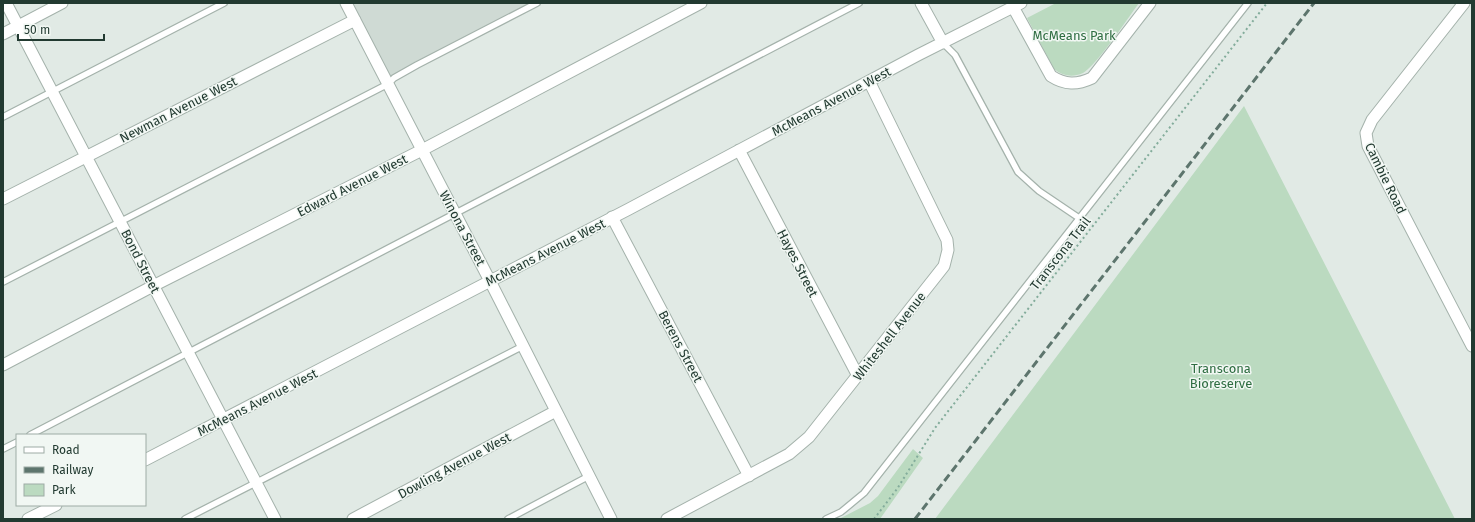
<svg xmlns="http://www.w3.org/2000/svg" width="1475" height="522" viewBox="0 0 1475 522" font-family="'Fira Sans',sans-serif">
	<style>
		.built { fill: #cfdad4 }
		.green { fill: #bbdac0 }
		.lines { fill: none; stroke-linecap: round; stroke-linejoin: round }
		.lane-casing { stroke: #a4b2ab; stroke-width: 8 }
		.street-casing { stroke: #a4b2ab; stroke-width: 13 }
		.path { stroke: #83ac9b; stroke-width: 2; stroke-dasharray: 2 3; stroke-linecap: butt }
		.lane { stroke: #fff; stroke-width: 5.5 }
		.street { stroke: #fff; stroke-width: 11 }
		.rail { stroke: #5d756d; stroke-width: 3; stroke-dasharray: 8 4; stroke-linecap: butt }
		.labels { text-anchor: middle; stroke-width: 3; stroke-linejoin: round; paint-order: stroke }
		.park-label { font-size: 13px; fill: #2f6e42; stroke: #f1f7f3 }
		.street-label { font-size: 13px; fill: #223a31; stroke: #f1f7f3 }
	</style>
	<rect width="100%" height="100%" fill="#e1eae5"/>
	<!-- built -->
	<path class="built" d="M 346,3 L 537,3 L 417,65 L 388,84 Z"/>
	<!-- green -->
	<path class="green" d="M 1056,3 L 1139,3 C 1128,18 1096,66 1083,73 C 1072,78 1063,76 1054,69 L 1027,18 Z
		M 1244,106 L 1455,519 L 935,519 Z
		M 913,449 L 923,458 L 880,519 L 839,519 L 870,503 L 878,496 Z"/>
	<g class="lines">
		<!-- lane casing -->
		<g class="lane-casing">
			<path id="lane" d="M 943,43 L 955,55 L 1018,172 L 1039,191 L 1079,218
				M 3,117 L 224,3
				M 3,282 L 388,84 L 394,78 L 417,65 L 537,3
				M 30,435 L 859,3
				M 3,449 L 17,442
				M 185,519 L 523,346
				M 508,519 L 589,476
				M 826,519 L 841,512 L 864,493 L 1248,3"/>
		</g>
		<!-- street casing -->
		<g class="street-casing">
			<path id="street" d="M 6,3 L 275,519
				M 346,3 L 490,281 L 611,519
				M 921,3 L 943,43
				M 1464,3 L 1372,120 L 1366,133 L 1368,146 L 1472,346
				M 1013,7 L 1051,76 C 1065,85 1077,85 1092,78 L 1150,3
				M 3,34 L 62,3
				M 739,150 L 858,376
				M 3,199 L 355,20
				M 612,217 L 749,476
				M 3,365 L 153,286 L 422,150 L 701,3
				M 145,460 L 629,209 L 918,55 L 1021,3
				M 28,519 L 56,505
				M 353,519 L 556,411
				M 667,519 L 789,454 L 809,437 L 944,266 L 948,250 L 947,240 L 869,81"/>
		</g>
		<!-- path -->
		<path class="path" d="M 874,519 L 897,489 L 935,428 L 1267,3"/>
		<!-- lane -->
		<use href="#lane" class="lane"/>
		<!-- street -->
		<use href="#street" class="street"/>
		<!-- rail -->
		<path class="rail" d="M 915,519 L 1314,3"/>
	</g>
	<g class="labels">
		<!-- park labels -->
		<g class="park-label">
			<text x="1074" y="40">McMeans Park</text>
			<text x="1221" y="373">Transcona<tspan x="1221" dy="15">Bioreserve</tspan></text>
		</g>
		<!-- street labels -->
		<g class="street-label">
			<text transform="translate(831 101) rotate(-28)" y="5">McMeans Avenue West</text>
			<text transform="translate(178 109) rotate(-27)" y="5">Newman Avenue West</text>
			<text transform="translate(1386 178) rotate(64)" y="5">Cambie Road</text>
			<text transform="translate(352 185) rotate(-27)" y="5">Edward Avenue West</text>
			<text transform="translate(463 228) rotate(62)" y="5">Winona Street</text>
			<text transform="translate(545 252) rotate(-27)" y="5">McMeans Avenue West</text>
			<text transform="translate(1060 253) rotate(-52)" y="5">Transcona Trail</text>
			<text transform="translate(141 261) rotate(63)" y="5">Bond Street</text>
			<text transform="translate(798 263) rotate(63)" y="5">Hayes Street</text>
			<text transform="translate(889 336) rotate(-52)" y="5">Whiteshell Avenue</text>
			<text transform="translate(681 346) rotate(62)" y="5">Berens Street</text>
			<text transform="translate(257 402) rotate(-27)" y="5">McMeans Avenue West</text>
			<text transform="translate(454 465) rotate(-28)" y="5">Dowling Avenue West</text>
		</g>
	</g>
	<!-- border -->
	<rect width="1475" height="522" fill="none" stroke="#223a31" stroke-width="8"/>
	<!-- legend -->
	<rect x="16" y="434" width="130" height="72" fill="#f1f7f3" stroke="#9eaba5"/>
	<rect x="24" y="447" width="20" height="6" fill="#ffffff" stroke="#9eaba5"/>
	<text x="52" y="454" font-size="12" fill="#223a31">Road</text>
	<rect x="24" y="467" width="20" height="6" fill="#5d756d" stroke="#9eaba5"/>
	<text x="52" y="474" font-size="12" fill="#223a31">Railway</text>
	<rect x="24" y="484" width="20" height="12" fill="#bbdac0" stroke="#9eaba5"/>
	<text x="52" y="494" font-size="12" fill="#223a31">Park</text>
	<!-- scale -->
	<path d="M18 34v6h86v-6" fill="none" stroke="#223a31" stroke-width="2"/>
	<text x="24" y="34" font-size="12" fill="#223a31" stroke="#f1f7f3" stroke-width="3" paint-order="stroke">50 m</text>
</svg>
